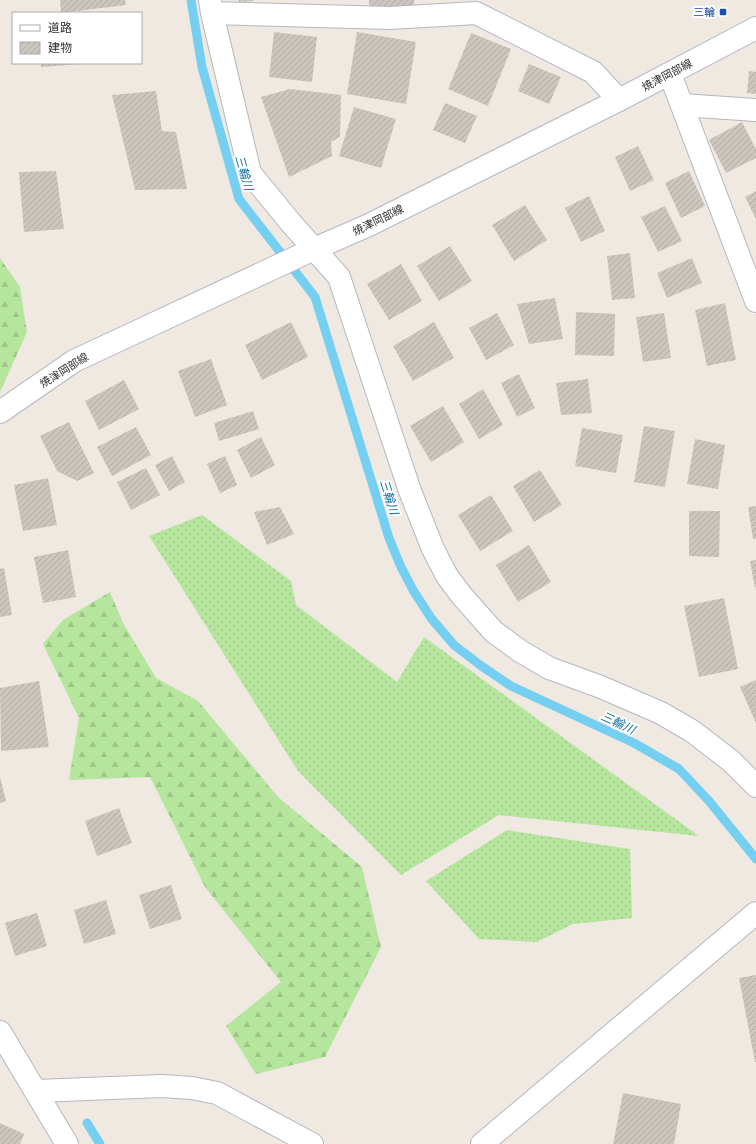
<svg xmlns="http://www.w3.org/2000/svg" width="756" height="1144" viewBox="0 0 756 1144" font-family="'Asap Condensed','Noto Sans JP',sans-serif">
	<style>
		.grass { fill: url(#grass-dots) }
		.forest { fill: url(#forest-firs) }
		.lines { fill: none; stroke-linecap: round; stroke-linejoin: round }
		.stream { stroke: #75cff0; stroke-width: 9 }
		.building { fill: url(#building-hatch) }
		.street-casing { stroke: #b4b7c1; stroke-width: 24 }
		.secondary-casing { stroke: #b4b7c1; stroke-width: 24 }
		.street { stroke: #fff; stroke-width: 22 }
		.secondary { stroke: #fff; stroke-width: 22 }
		.transit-dot { fill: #1a4fb4; stroke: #fff; stroke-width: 1.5 }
		.labels { text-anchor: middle; stroke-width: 4; stroke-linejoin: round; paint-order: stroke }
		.transit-label { font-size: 11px; fill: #164399; stroke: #fff; text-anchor: end }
		.street-label { font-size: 11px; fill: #2e2e2e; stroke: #fff }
		.water-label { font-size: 12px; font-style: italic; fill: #0d6fa3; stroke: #fff }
	</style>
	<defs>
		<pattern id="grass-dots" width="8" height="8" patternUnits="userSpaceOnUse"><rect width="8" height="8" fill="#b6e59e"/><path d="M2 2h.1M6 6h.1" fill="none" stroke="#9dc588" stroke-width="1.8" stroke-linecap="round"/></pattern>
		<pattern id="forest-firs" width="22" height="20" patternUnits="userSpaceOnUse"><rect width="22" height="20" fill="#b6e59e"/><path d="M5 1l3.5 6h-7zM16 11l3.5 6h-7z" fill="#9dc588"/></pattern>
		<pattern id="building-hatch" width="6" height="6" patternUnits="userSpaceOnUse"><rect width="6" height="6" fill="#cbc7bf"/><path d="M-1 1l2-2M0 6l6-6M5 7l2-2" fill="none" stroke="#afaba4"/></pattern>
	</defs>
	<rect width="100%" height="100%" fill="#efe9e1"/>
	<!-- grass -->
	<path class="grass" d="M 202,515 L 291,581 L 296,605 L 397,682 L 424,637 L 699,836 L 499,815 L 401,875 L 298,771 L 149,536 Z
		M 507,830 L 630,849 L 632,918 L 573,924 L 537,942 L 479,939 L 426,881 Z"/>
	<!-- forest -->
	<path class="forest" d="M 0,258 L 20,287 L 27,332 L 0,392 Z
		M 110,592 L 123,623 L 156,678 L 198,701 L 278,797 L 362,867 L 381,947 L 325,1057 L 256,1074 L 226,1026 L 281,982 L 205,887 L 150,777 L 69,780 L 79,718 L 43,644 L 63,620 Z"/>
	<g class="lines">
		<!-- stream -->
		<path class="stream" d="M 191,0 L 202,67 L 239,199 L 315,297 L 389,538 L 401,567 L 413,590 L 431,618 L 454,645 L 480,665 L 511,686 L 634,743 L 679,769 L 709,801 L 756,859
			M 87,1123 L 100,1144"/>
	</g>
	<!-- building -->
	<path class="building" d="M 60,0 L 125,0 L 126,5 L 61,13 Z
		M 239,0 L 253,0 L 253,1 L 239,2 Z
		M 369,0 L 414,0 L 414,11 L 369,11 Z
		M 274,32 L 317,37 L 312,82 L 269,77 Z
		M 357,32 L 416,42 L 406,104 L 347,94 Z
		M 471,33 L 511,49 L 488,106 L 448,89 Z
		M 41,63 L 81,63 L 81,64 L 41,67 Z
		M 529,64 L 561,77 L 549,104 L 518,91 Z
		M 749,71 L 756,72 L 756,94 L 747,93 Z
		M 290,89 L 341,95 L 340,137 L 331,142 L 332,156 L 289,177 L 261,97 Z
		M 156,91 L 162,131 L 176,132 L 187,189 L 135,190 L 112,95 Z
		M 445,103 L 477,116 L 465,143 L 433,130 Z
		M 354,107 L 396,119 L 381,168 L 339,156 Z
		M 742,122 L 756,149 L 756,158 L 726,173 L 709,140 Z
		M 638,146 L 654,180 L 630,191 L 615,157 Z
		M 56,171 L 64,229 L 24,232 L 19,172 Z
		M 689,171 L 705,206 L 681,218 L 665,183 Z
		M 756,191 L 756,219 L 745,197 Z
		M 589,196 L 605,231 L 581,242 L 565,208 Z
		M 525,205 L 547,240 L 514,261 L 492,225 Z
		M 665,206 L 682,241 L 658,252 L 641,217 Z
		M 450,246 L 472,281 L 439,301 L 417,266 Z
		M 630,253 L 635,298 L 612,300 L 607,256 Z
		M 692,258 L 702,283 L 667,298 L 657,273 Z
		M 401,264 L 422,301 L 389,320 L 367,284 Z
		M 555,298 L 563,339 L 529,344 L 517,304 Z
		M 725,303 L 736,360 L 707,366 L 695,310 Z
		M 576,312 L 615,314 L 614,356 L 575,355 Z
		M 497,313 L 514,345 L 486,360 L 469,328 Z
		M 664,313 L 671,358 L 643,362 L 636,317 Z
		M 291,322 L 308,357 L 262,380 L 245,345 Z
		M 434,322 L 454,358 L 413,381 L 393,346 Z
		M 211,359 L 227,405 L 195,417 L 178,371 Z
		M 519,374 L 535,408 L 517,417 L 501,383 Z
		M 588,379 L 592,413 L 561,415 L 556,383 Z
		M 124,380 L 139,409 L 99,430 L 85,401 Z
		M 483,389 L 503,425 L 479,439 L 459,404 Z
		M 443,406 L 464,442 L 431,462 L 410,426 Z
		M 253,411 L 259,429 L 219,441 L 214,423 Z
		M 69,422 L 94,473 L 77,481 L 57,471 L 40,436 Z
		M 644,426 L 675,431 L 665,487 L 634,482 Z
		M 136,427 L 151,455 L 112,476 L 97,447 Z
		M 582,428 L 623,435 L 616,473 L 575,466 Z
		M 261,437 L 275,465 L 251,478 L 237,450 Z
		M 695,439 L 725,445 L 718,489 L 687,484 Z
		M 172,456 L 185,482 L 169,491 L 155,465 Z
		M 225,456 L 237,485 L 220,493 L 207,464 Z
		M 146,468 L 160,495 L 131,510 L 117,482 Z
		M 540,470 L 562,505 L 534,522 L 513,486 Z
		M 48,478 L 57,525 L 23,531 L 14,485 Z
		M 491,495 L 513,531 L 480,551 L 458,515 Z
		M 756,506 L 756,539 L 753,539 L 748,507 Z
		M 280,507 L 294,534 L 267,545 L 254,512 Z
		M 689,511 L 720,511 L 719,557 L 689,556 Z
		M 529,545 L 551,582 L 518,602 L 496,565 Z
		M 68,550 L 76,597 L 43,603 L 34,557 Z
		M 756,560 L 756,587 L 755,588 L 750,561 Z
		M 4,568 L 12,615 L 0,617 L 0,569 Z
		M 724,598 L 738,669 L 699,677 L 684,606 Z
		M 756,680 L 756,723 L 740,687 Z
		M 39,681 L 49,747 L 1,751 L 0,688 Z
		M 0,777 L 6,801 L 0,803 Z
		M 119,808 L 132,843 L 97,856 L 85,821 Z
		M 171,885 L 182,919 L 150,929 L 139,895 Z
		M 106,900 L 116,934 L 84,944 L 74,910 Z
		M 37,913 L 47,946 L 15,956 L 5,923 Z
		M 756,975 L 756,1062 L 755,1062 L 739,978 Z
		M 623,1093 L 681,1104 L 674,1144 L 613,1144 Z
		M 0,1123 L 24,1134 L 20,1144 L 0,1144 Z"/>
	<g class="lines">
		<!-- street casing -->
		<g class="street-casing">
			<path id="street" d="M 210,0 L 212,13 L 250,173 L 291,223 L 339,277 L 394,443 L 410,491 L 433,549 L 447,576 L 462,596 L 494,632 L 520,651 L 549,668 L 601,687 L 661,713 L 692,731 L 731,761 L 756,786
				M 212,13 L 390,18 L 476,13 L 593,72 L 619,100
				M 682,105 L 756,110
				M 0,1032 L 67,1144
				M 36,1091 L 162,1086 L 192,1088 L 217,1093 L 312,1144
				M 482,1144 L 756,913"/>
		</g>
		<!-- secondary casing -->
		<g class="secondary-casing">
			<path id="secondary" d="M 670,74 L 756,301
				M 0,412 L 74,361 L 314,249 L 369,225 L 619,100 L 756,28"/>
		</g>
		<!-- street -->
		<use href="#street" class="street"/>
		<!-- secondary -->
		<use href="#secondary" class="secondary"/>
	</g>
	<!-- markers -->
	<rect class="transit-dot" x="719" y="8" width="8" height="8" rx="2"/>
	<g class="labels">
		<!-- transit labels -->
		<g class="transit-label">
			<text x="715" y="16">三輪</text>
		</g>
		<!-- street labels -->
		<g class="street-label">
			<text transform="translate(667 75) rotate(-28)" y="4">焼津岡部線</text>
			<text transform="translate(378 220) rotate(-26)" y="4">焼津岡部線</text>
			<text transform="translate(64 370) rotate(-32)" y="4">焼津岡部線</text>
		</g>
		<!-- water labels -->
		<g class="water-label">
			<text transform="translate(244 173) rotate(74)" y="4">三輪川</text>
			<text transform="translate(389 497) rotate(73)" y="4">三輪川</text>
			<text transform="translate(618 723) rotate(25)" y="4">三輪川</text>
		</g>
	</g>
	<!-- legend -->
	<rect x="12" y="12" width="130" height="52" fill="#ffffff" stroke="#ababab"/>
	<rect x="20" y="25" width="20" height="6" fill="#ffffff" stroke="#ababab"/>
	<text x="48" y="32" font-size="12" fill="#2e2e2e">道路</text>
	<rect x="20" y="42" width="20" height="12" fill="url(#building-hatch)" stroke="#ababab"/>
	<text x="48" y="52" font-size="12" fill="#2e2e2e">建物</text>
</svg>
